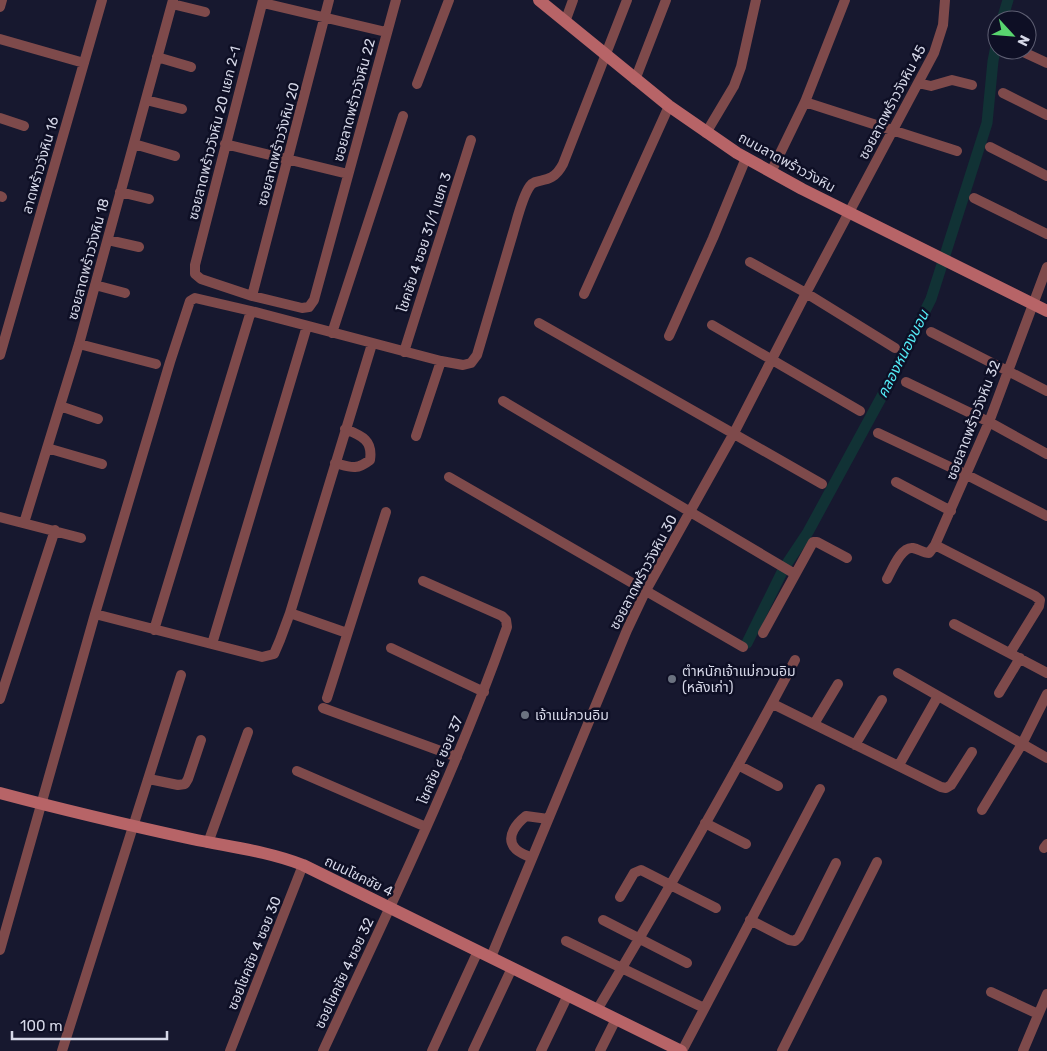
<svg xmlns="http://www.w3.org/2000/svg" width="1047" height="1051" viewBox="0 0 1047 1051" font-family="Rubik,'Noto Sans Thai',sans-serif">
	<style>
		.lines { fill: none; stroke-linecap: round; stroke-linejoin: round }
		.canal { stroke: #113235; stroke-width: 11 }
		.street { stroke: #7e4a4b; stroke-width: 10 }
		.secondary { stroke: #b76467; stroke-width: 12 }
		.worship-dot { fill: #6b7280; stroke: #0e0f25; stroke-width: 2 }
		.labels { text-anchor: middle; stroke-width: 5; stroke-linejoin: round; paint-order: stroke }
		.street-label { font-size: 14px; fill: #d6d8e8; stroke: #0e0f25 }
		.poi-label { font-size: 14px; fill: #d6d8e8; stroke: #0e0f25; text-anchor: start }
		.water-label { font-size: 15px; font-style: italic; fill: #53ebf5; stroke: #0e0f25 }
	</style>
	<rect width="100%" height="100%" fill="#17182f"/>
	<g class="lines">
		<!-- canal -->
		<path class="canal" d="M 1002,20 L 1008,0
			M 747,643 L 784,568 L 808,532 L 882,396 L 931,299 L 987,123 L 993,61 L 997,41"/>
		<!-- street -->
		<path class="street" d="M 263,0 L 195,265 L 195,274 L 201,279 L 252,296 L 302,308 L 309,307 L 314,300 L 396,0
			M 263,3 L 386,32
			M 172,4 L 205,12
			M 0,7 L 2,0
			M 565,22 L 573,0
			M 0,39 L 84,63
			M 1019,50 L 1047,63
			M 157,57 L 191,67
			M 635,80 L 666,0
			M 918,83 L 931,86 L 952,80 L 972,85
			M 417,84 L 449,0
			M 1003,93 L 1047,115
			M 146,100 L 182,109
			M 805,102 L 957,151
			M 0,118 L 24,126
			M 706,133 L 734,86 L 741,67 L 756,0
			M 134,144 L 175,156
			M 225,144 L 348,174
			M 990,147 L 1047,176
			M 771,172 L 805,102 L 845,0
			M 120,192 L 149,199
			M 0,196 L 2,197
			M 974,198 L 1047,234
			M 108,240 L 139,247
			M 750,262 L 806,293 L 895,348
			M 95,285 L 125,293
			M 584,294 L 669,106
			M 252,296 L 329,0
			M 539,323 L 822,484
			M 712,325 L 860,411
			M 931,332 L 1047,391
			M 332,333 L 403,116
			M 669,336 L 713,238 L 746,158
			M 79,344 L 156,364
			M 404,352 L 471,140
			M 0,355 L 102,0
			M 906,382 L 989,422 L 1047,454
			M 503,401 L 795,574
			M 60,406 L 98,419
			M 878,433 L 967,475 L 1047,516
			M 416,436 L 441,361
			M 47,448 L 102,464
			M 335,463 C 350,467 356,471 370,460 C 373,440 362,436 345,429
			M 449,477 L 743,647
			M 896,482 L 951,511
			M 0,517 L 81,538
			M 24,523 L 79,344 L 173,0
			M 935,545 L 1035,596 L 1040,600 L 1039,606 L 1010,653
			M 887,579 C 892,570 901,546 913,548 C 919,549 923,553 929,553 L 935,545 L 989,422 L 1047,267
			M 290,613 L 347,633
			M 95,614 L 262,657 L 274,654 L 280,640 L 290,613 L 372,344
			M 954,624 L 1047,673
			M 154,630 L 251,311
			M 763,633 L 813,542 L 817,542 L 847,558
			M 212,644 L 307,326
			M 391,648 L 484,692
			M 898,673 L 1047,758
			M 999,693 L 1020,658
			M 327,698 L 386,512
			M 0,699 L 55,530
			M 773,704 L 941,787 L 946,788 L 951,785 L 972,752
			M 323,708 L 457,757
			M 814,724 L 838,684
			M 855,745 L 882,700
			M 738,765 L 778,786
			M 899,765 L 938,696
			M 297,771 L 426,827
			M 149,779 L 178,785 L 185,784 L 188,779 L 201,740
			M 982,810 L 1022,744 L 1047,694
			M 705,823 L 746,844
			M 208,843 L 248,732
			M 1044,848 L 1047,844
			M 532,858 C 526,855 518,853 514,847 C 506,836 517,823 526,816 L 548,819
			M 620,897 L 634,873 L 641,870 L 716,908
			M 603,920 L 687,963
			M 750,920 L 789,940 L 795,941 L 799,937 L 836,863
			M 566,941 L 704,1008
			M 0,950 L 95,614 L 170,362 L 190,301 L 195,298 L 251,311 L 441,361 L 463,365 L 471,363 L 477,355 C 489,315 501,274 513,233 C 517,220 522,197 530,186 C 537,176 551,187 563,164 L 627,0
			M 491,957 L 627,630 L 645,592 L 734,433 L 806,293 L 934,53 L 943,25 L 945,0
			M 991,992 L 1038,1014
			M 597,1010 C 666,894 733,778 795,660
			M 62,1051 L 181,675
			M 230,1051 L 303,865
			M 323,1051 C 388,911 456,772 507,627 L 506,620 L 502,616 L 423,581
			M 432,1051 L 478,951
			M 473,1051 L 512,968
			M 541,1051 L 568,995
			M 600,1051 L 616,1019
			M 682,1051 L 820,789
			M 782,1051 L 877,862
			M 1023,1051 L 1047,994"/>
		<!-- secondary -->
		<path class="secondary" d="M 539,0 L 669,106 L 737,153 L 802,189 L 1047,311
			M 0,793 C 64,810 128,825 192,839 C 230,847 267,851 303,865 L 681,1051"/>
	</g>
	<!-- markers -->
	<g class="worship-dot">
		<circle cx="672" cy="679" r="5"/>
		<circle cx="525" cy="715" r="5"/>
	</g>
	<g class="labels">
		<!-- street labels -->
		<g class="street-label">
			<text transform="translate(354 100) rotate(-75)" y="5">ซอยลาดพร้าววังหิน 22</text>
			<text transform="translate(892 102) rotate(-62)" y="5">ซอยลาดพร้าววังหิน 45</text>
			<text transform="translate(214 133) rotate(-76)" y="5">ซอยลาดพร้าววังหิน 20 แยก 2-1</text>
			<text transform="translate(278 144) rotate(-75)" y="5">ซอยลาดพร้าววังหิน 20</text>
			<text transform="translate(787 162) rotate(29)" y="5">ถนนลาดพร้าววังหิน</text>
			<text transform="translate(40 165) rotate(-74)" y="5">ลาดพร้าววังหิน 16</text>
			<text transform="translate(424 242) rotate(-72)" y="5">โชคชัย 4 ซอย 31/1 แยก 3</text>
			<text transform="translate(88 259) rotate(-75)" y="5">ซอยลาดพร้าววังหิน 18</text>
			<text transform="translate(973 420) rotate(-69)" y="5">ซอยลาดพร้าววังหิน 32</text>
			<text transform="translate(643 572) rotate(-62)" y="5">ซอยลาดพร้าววังหิน 30</text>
			<text transform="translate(440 760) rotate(-67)" y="5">โชคชัย ๔ ซอย 37</text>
			<text transform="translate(359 876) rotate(26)" y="5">ถนนโชคชัย 4</text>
			<text transform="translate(254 953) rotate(-68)" y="5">ซอยโชคชัย 4 ซอย 30</text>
			<text transform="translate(344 973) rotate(-65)" y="5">ซอยโชคชัย 4 ซอย 32</text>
		</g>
		<!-- poi labels -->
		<g class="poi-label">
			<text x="682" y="676">ตำหนักเจ้าแม่กวนอิม<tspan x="682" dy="16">(หลังเก่า)</tspan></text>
			<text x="535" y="720">เจ้าแม่กวนอิม</text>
		</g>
		<!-- water labels -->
		<g class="water-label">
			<text transform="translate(903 354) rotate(-63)" y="5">คลองหนองบอน</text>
		</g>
	</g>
	<!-- north arrow -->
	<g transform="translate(1012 35) rotate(116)"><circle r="24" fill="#0e0f25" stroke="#5e5f73"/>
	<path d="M0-4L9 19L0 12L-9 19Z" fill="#59d56f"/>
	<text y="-8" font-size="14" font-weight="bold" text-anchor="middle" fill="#d6d8e8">N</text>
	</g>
	<!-- scale -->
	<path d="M12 1031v8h155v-8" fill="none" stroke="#d6d8e8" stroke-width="2.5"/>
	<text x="20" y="1031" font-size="15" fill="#d6d8e8" stroke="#0e0f25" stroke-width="4" paint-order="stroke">100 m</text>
</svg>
